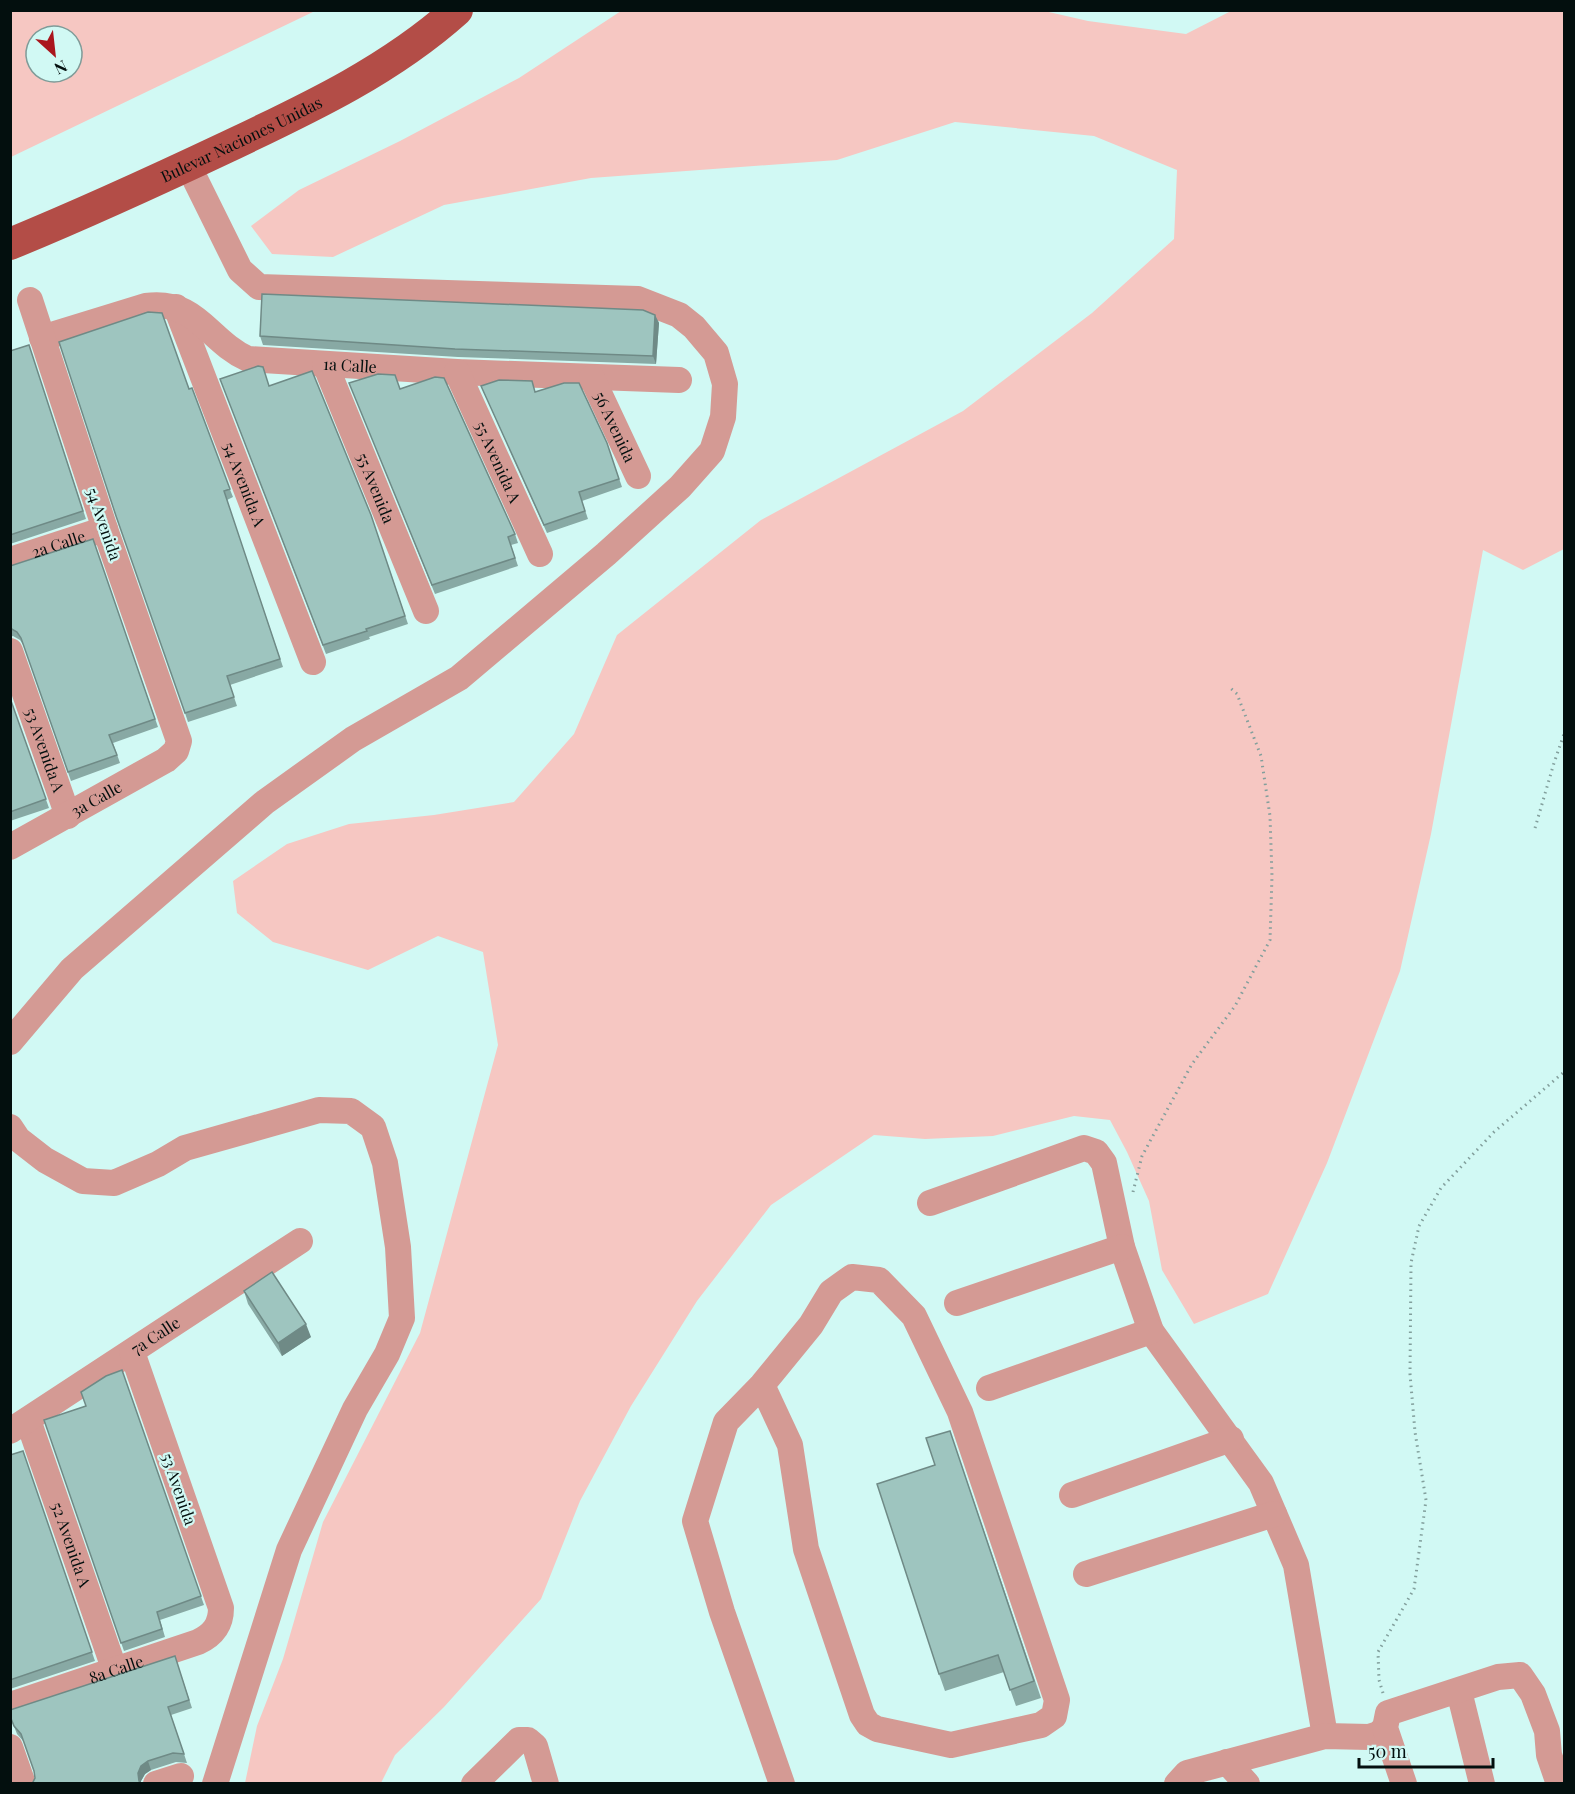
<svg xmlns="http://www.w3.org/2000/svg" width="1575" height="1794" viewBox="0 0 1575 1794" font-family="'Playfair Display',serif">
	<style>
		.green { fill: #f6c7c2; fill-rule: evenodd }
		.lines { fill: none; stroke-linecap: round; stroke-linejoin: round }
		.path { stroke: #829f9c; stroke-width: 3; stroke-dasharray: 1.5 4.5; stroke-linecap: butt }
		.minor { stroke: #d49a94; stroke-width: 26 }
		.major { stroke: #b34d47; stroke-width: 32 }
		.wall { fill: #88a9a4 }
		.shaded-wall { fill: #6f8a86 }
		.building { fill: #9ec5bf; stroke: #6f8a86; stroke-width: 1.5 }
		.labels { text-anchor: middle; stroke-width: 4.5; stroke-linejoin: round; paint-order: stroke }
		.street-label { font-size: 16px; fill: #030f0e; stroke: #d1f9f4 }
	</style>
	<rect width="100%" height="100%" fill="#d1f9f4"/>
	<!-- green -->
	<path class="green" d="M 11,10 L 315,10 L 315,11 L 11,157 ZM 36,36 L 72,36 L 72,72 L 36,72 Z
		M 1040,10 L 1088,21 L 1186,34 L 1231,11 L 1564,11 L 1564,549 L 1523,570 L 1483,550 L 1431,834 L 1400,971 L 1327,1163 L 1268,1294 L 1194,1324 L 1162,1270 L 1149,1201 L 1127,1152 L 1110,1120 L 1074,1116 L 993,1136 L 925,1139 L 874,1135 L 771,1205 L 697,1301 L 631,1406 L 580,1501 L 541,1599 L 444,1707 L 395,1755 L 381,1783 L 245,1783 L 257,1726 L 283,1659 L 323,1522 L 420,1333 L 498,1045 L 483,952 L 438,936 L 368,970 L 273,942 L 237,913 L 233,881 L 287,844 L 349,824 L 434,815 L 514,802 L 574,734 L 617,635 L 761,520 L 963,411 L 1092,313 L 1174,239 L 1177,170 L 1094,136 L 955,122 L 837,160 L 591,178 L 444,205 L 333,257 L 272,254 L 251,226 L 299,190 L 400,141 L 519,78 L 621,11 Z"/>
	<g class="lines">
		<!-- path -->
		<path class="path" d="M 1535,828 L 1554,763 L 1564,734
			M 1133,1192 L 1142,1156 L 1192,1064 L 1235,1006 L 1270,940 L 1272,876 L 1270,816 L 1261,756 L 1237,694 L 1228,686
			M 1383,1693 L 1379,1680 L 1378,1652 L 1414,1589 L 1426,1500 L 1415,1432 L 1410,1374 L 1411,1263 L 1419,1226 L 1441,1188 L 1494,1132 L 1564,1072"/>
		<!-- minor -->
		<g class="minor">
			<path id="s1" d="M 176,307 L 313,662"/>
			<path id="s2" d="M 42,338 L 146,306 C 197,299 208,341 248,359 L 457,372 L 679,380"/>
			<path id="s3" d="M 325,364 L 426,611"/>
			<path id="s4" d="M 457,372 L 540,554"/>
			<path id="s5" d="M 592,378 L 638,476"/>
			<path id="s6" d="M 10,560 L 105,529"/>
			<path id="s7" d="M 10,651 L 68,816"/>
			<path id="s8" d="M 10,847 L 166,760 L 176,751 L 179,741 L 105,529 L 30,300"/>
			<path d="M 10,1042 L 72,969 L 265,802 L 353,739 L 459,678 L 606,554 L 680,487 L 712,451 L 723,417 L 725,384 L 716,353 L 694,327 L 679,315 L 638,299 L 259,287 L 240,270 L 188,165"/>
			<path d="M 10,1127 L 18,1139 L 45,1160 L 83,1181 L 114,1183 L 158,1164 L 185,1148 L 319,1110 L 351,1111 L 373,1127 L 385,1163 L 398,1247 L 402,1318 L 387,1354 L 355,1409 L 289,1550 L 215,1784"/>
			<path d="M 930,1203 L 1084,1148 L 1096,1152 L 1104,1163 L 1122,1247 L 1151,1331 L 1261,1483 L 1296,1565 L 1325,1736"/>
			<path d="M 957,1303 L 1122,1247"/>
			<path d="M 762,1385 L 790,1445 L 806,1549 L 862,1715 L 868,1724 L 877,1729 L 951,1745 L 1041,1725 L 1054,1716 L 1057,1700 L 960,1412 L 914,1316 L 879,1280 L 852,1277 L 831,1292 L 811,1325 L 762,1385 L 726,1422 L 695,1521 L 722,1612 L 782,1784"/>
			<path d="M 989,1388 L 1151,1331"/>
			<path id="s9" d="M 28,1420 L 115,1671"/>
			<path id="s10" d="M 10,1431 L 300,1241"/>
			<path d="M 1072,1495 L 1231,1439"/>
			<path d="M 1086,1574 L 1274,1514"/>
			<path d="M 1459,1691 L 1482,1784"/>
			<path id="s11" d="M 10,1705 L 198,1642 C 213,1635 221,1625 221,1608 L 132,1352"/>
			<path d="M 10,1747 L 23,1784"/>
			<path d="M 1227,1762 L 1247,1784"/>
			<path d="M 156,1784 L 181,1776"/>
			<path d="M 474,1784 L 519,1740 L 528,1740 L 535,1746 L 546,1784"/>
			<path d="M 1177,1784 L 1187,1773 L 1325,1736 L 1369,1737 L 1378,1734 L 1385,1728"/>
			<path d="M 1404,1784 L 1385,1728 L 1388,1713 L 1498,1677 L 1520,1675 L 1533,1694 L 1547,1731 L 1549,1755 L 1559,1784"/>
		</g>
		<!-- major -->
		<path class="major" id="s12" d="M 10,244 C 83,214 155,181 227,147 C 307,109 389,71 457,10"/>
	</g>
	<!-- wall -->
	<path class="wall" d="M 655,315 L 659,323 L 656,364 L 458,357 L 263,345 L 260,336 Z
		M 29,345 L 86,519 L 10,544 L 10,351 Z
		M 220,379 L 269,386 L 371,515 L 408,624 L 369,637 L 370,639 L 326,654 Z
		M 481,386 L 536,392 L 607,443 L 622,487 L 582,501 L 588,519 L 547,533 Z
		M 190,389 L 233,497 L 227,500 L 283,667 L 230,685 L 237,706 L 188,722 L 185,713 Z
		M 400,389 L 515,534 L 518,543 L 511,545 L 518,566 L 435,594 L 353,392 Z
		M 93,539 L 158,727 L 113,743 L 120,763 L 71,781 L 24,646 L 20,640 L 13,636 L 10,637 L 10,566 Z
		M 10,698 L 49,808 L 10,821 Z
		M 244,1291 L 311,1337 L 282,1356 L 248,1304 Z
		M 122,1370 L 204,1605 L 160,1620 L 165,1637 L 124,1651 L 44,1420 L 86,1406 Z
		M 950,1431 L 1041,1698 L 1016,1706 L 1004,1672 L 945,1691 L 939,1674 L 935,1465 Z
		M 23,1451 L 95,1661 L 10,1689 L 10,1455 Z
		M 175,1656 L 192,1708 L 171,1715 L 187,1763 L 176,1762 L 151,1770 L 145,1774 L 141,1781 L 141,1784 L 32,1784 L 35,1778 L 34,1771 L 24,1742 L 17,1734 L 10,1716 Z"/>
	<!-- shaded-wall -->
	<path class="shaded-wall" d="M 655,315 L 659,323 L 656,364 L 653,356 Z
		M 306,1324 L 311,1337 L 282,1356 L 278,1343 Z
		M 148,1761 L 151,1770 L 145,1774 L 141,1781 L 141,1784 L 140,1784 L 138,1773 L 141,1766 Z"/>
	<!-- building -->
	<path class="building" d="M 262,294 L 643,310 L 655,315 L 653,356 L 455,349 L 260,336 Z
		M 148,312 L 162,313 L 189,389 L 192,388 L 230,489 L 224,491 L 280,659 L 227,676 L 234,697 L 185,713 L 116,516 L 59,342 Z
		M 29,345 L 83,511 L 10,535 L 10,351 Z
		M 258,366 L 263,367 L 269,386 L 312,371 L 371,515 L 405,616 L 366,629 L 367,631 L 323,645 L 220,379 Z
		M 378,374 L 395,375 L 400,389 L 435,377 L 444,378 L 515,534 L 508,537 L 515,558 L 432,585 L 349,383 Z
		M 499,380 L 532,381 L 535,392 L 564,383 L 579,383 L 607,443 L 619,479 L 579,492 L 585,511 L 544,525 L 481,386 Z
		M 93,539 L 155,719 L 109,735 L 117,755 L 68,772 L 21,638 L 17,632 L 10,628 L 10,566 Z
		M 10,698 L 46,799 L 10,812 Z
		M 272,1272 L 306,1324 L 278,1343 L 244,1291 Z
		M 122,1370 L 201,1596 L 157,1612 L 162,1629 L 121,1643 L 44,1420 L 86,1406 L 81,1392 L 106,1376 Z
		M 950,1431 L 1034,1681 L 1010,1690 L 998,1655 L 939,1674 L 877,1484 L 935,1465 L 926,1438 Z
		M 23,1451 L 92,1652 L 10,1680 L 10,1455 Z
		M 175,1656 L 189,1700 L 168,1707 L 184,1754 L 173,1753 L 148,1761 L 141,1766 L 138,1773 L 139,1781 L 141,1784 L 32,1784 L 35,1778 L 34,1771 L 21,1734 L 14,1726 L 10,1716 L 10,1710 Z"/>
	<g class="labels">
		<!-- street labels -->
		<g class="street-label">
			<text dy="6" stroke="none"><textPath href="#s12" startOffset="254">Bulevar Naciones Unidas</textPath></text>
			<text dy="6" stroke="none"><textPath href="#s2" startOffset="330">1a Calle</textPath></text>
			<text dy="6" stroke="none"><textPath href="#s5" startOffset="54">56 Avenida</textPath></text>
			<text dy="6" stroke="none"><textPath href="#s4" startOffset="99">55 Avenida A</textPath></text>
			<text dy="6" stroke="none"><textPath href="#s1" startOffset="190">54 Avenida A</textPath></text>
			<text dy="6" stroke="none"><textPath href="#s3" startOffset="134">55 Avenida</textPath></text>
			<text transform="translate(104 524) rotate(71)" y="6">54 Avenida</text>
			<text dy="6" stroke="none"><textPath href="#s6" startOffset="51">2a Calle</textPath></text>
			<text dy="6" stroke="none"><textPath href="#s7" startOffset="105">53 Avenida A</textPath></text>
			<text dy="6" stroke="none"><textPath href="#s8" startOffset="99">3a Calle</textPath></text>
			<text dy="6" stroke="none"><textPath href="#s10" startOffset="174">7a Calle</textPath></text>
			<text transform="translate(179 1489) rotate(71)" y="6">53 Avenida</text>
			<text dy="6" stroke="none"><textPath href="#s9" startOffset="132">52 Avenida A</textPath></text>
			<text dy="6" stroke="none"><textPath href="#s11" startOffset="112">8a Calle</textPath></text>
		</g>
	</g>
	<!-- border -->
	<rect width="1575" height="1794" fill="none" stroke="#030f0e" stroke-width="24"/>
	<!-- north arrow -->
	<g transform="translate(54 54) rotate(153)"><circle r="28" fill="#d1f9f4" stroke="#7f9b98" stroke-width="1.5"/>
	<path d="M0-4.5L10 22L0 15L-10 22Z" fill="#aa161d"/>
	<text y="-9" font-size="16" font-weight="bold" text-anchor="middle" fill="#030f0e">N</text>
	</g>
	<!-- scale -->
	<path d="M1359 1758v9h134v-9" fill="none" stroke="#030f0e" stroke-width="3"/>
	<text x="1368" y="1758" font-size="18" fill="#030f0e" stroke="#d1f9f4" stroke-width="4.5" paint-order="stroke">50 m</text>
</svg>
